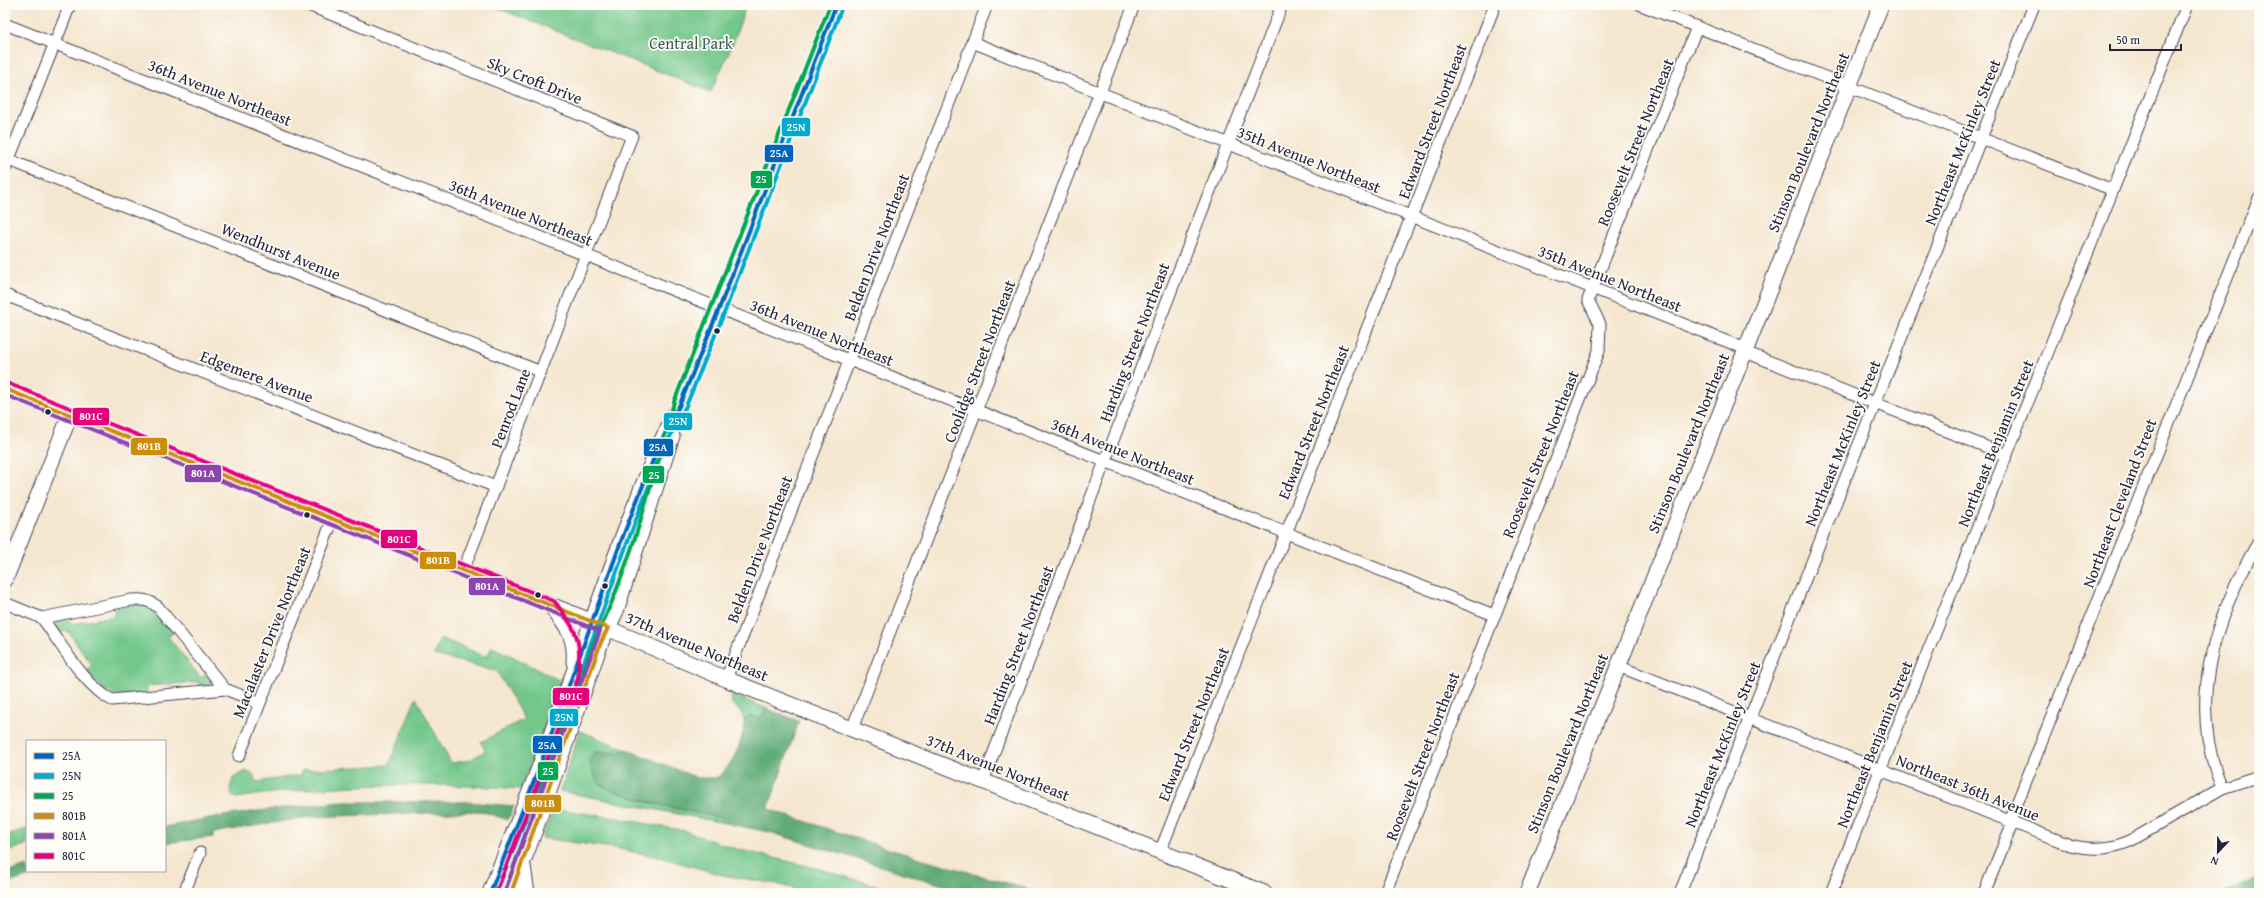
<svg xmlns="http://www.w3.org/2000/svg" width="2264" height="898" viewBox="0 0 2264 898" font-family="'Gentium Book Plus',serif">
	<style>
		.green { fill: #73c78b; stroke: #4a7463 }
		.forest { fill: #5eac77; stroke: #406759 }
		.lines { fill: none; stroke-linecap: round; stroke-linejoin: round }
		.street-casing { stroke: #423f51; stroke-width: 13 }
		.secondary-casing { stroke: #423f51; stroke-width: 17 }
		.street { stroke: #fff; stroke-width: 11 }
		.secondary { stroke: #fff; stroke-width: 15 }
		.bus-1-casing { stroke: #fdfcf7; stroke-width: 7 }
		.bus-2-casing { stroke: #fdfcf7; stroke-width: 7 }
		.bus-3-casing { stroke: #fdfcf7; stroke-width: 7 }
		.bus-4-casing { stroke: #fdfcf7; stroke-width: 7 }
		.bus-5-casing { stroke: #fdfcf7; stroke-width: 7 }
		.bus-6-casing { stroke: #fdfcf7; stroke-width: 7 }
		.bus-1 { stroke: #0065bd; stroke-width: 4 }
		.bus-2 { stroke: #00a9ce; stroke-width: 4 }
		.bus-3 { stroke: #00a651; stroke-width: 4 }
		.bus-4 { stroke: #cc8c0c; stroke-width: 4 }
		.bus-5 { stroke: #8e44ad; stroke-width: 4 }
		.bus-6 { stroke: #e5007d; stroke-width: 4 }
		.bus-dot { fill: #22223b; stroke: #fdfcf7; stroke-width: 1.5 }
		.labels { text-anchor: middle; stroke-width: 3.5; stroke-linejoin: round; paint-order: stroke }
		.park-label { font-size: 16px; fill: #3e5c57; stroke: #fdfcf7 }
		.street-label { font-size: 16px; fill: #22223b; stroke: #fdfcf7 }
		.line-badge { stroke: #fdfcf7; stroke-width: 1.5 }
		.badge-label { font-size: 11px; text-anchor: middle; font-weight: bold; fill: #fff }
	</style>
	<rect width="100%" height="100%" fill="#fdfcf7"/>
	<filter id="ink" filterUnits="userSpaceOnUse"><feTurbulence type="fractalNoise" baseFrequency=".025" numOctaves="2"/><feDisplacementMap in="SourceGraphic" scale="8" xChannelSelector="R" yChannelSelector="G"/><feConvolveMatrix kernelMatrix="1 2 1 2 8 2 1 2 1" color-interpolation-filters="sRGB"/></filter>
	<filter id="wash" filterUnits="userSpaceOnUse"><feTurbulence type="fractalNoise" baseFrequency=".012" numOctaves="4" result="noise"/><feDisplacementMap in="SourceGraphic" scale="16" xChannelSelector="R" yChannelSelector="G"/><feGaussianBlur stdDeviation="0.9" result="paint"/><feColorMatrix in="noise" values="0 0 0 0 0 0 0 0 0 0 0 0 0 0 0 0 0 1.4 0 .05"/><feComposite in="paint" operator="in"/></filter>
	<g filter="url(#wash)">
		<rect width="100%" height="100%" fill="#f5e6cf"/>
		<!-- green -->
		<path class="green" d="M 490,5 L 746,5 L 734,41 L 711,92 Z
			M 136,604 L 151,607 L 174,632 L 168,637 L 201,678 L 208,673 L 211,680 L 211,685 L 200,689 L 199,682 L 147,686 L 147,694 C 113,696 108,700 86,670 L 92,665 L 68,631 L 59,632 L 56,622 L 68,616 L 71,624 L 114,616 L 114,607 Z
			M 440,638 L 487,657 L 492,647 C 516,657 537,670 561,681 L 521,789 C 426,782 331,783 237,798 L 232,796 L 230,788 L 233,778 L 246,771 L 253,775 L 256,782 L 301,775 L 302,770 L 389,765 L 416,698 L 451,763 L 470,760 L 485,751 L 481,742 L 524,719 L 497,671 L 434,655 Z
			M 731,694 L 767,709 L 760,718 L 752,716 L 744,719 L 741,712 L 732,704 Z
			M 580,731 L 628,750 L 610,753 L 593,752 L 593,767 L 598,782 C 631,803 684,809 721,818 L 720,822 L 560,791 Z
			M 554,809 L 617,818 L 685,831 L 732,848 L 816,868 L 878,886 L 895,893 L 810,893 L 777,884 L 722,875 L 663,858 L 614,848 L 542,838 Z
			M 27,829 L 27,844 L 5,853 L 5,835 Z"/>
		<!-- forest -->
		<path class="forest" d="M 767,709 L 799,721 L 768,809 L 889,849 L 1041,893 L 969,893 L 769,832 L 720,822 L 721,818 C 695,812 617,798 599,783 C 595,779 592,767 589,761 L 594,752 L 610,753 L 628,750 L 698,778 L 716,778 C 731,770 746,736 744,719 L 752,716 L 760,718 Z
			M 344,802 L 467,802 L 514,806 L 508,820 L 481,811 L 308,817 L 213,833 L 213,837 L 165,843 L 165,827 C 224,814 284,807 344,802 Z
			M 27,866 L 27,871 L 45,871 L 5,884 L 5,873 Z
			M 2259,877 L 2259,893 L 2223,893 Z"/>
	</g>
	<g filter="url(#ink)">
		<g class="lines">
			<!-- street casing -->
			<g class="street-casing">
				<path id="street" d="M 308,5 L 632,136 L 463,571
					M 1641,5 L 2113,190
					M 5,24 L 849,360 L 1494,615
					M 972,42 L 1746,349
					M 9,160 L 541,372
					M 5,169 L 70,5
					M 5,295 L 496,487
					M 1745,352 L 2007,455
					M 5,603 L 42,618 L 131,600 C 143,599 149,600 158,607 L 225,689
					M 42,618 C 61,643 84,686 112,700 L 225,689 L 260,703
					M 1618,666 L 2070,845 C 2091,850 2109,850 2130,841 L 2222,788 L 2259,776
					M 726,679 L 987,5
					M 852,729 L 1134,5
					M 239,756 L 333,519
					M 983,781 L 1105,461 L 1282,5
					M 2222,788 C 2186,702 2214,618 2259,541
					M 2010,821 L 2259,198
					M 1160,852 L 1495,5
					M 184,893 L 200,853
					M 1385,893 L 1599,351 L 1600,324 L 1588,300 L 1697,27
					M 1680,893 L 2034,5
					M 1831,893 L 2187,5
					M 1984,893 L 2013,822"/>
			</g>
			<!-- secondary casing -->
			<g class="secondary-casing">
				<path id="secondary" d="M 5,389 L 593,622 L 726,679 L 1264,893
					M 5,580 L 70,415
					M 551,606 C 566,626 576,635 574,662
					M 523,866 L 527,893
					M 490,893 L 538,771 L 623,536 L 657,450 L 680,404 L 719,309 L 836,5
					M 511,893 L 536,827 L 601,642 L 616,611 L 672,436
					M 1527,893 L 1746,349 L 1881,5"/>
			</g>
			<!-- street -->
			<use href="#street" class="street"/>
			<!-- secondary -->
			<use href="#secondary" class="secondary"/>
			<!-- bus-1 casing -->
			<g class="bus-1-casing">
				<path id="bus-1" d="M 490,893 L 538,771 L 623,536 L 657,450 L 680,404 L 719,309 L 836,5"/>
			</g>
			<!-- bus-2 casing -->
			<g class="bus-2-casing">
				<path id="bus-2" d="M 496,893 L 544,773 L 629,538 L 662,452 L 686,406 L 725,311 L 842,7"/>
			</g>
			<!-- bus-3 casing -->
			<g class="bus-3-casing">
				<path id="bus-3" d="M 505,891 L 595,640 C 631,565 652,482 674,402 L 830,5"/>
			</g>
			<!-- bus-4 casing -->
			<g class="bus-4-casing">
				<path id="bus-4" d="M 5,389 L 608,628 L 601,642 L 511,893"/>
			</g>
			<!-- bus-5 casing -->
			<g class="bus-5-casing">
				<path id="bus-5" d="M 5,395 L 600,631 L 505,891"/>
			</g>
			<!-- bus-6 casing -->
			<g class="bus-6-casing">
				<path id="bus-6" d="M 7,383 L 554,601 C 578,631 582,640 578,678 L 496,893"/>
			</g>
			<!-- bus-1 -->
			<use href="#bus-1" class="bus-1"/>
			<!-- bus-2 -->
			<use href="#bus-2" class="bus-2"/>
			<!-- bus-3 -->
			<use href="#bus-3" class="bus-3"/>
			<!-- bus-4 -->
			<use href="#bus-4" class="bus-4"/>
			<!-- bus-5 -->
			<use href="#bus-5" class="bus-5"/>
			<!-- bus-6 -->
			<use href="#bus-6" class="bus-6"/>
		</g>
	</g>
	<!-- markers -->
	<g class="bus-dot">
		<circle cx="717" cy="331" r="3.5"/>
		<circle cx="48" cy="412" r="3.5"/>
		<circle cx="307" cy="515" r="3.5"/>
		<circle cx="605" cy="586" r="3.5"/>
		<circle cx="538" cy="595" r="3.5"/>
	</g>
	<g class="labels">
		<!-- park labels -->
		<g class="park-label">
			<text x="691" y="49">Central Park</text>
		</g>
		<!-- street labels -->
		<g class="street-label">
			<text transform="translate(535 80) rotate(22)" y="6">Sky Croft Drive</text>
			<text transform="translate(220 92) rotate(22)" y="6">36th Avenue Northeast</text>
			<text transform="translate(1432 121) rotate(-69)" y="6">Edward Street Northeast</text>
			<text transform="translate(1635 142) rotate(-68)" y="6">Roosevelt Street Northeast</text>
			<text transform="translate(1808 142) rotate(-68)" y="6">Stinson Boulevard Northeast</text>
			<text transform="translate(1962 142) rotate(-68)" y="6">Northeast McKinley Street</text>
			<text transform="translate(1309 159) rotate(22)" y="6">35th Avenue Northeast</text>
			<text transform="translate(521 212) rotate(22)" y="6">36th Avenue Northeast</text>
			<text transform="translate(876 247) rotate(-69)" y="6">Belden Drive Northeast</text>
			<text transform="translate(281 251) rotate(22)" y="6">Wendhurst Avenue</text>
			<text transform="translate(1610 278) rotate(22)" y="6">35th Avenue Northeast</text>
			<text transform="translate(822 332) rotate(22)" y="6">36th Avenue Northeast</text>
			<text transform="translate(1134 342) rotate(-69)" y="6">Harding Street Northeast</text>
			<text transform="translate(979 361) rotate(-69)" y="6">Coolidge Street Northeast</text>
			<text transform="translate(257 376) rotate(21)" y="6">Edgemere Avenue</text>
			<text transform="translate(510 408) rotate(-69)" y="6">Penrod Lane</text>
			<text transform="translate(1313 422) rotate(-68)" y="6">Edward Street Northeast</text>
			<text transform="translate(1688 443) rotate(-68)" y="6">Stinson Boulevard Northeast</text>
			<text transform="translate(1842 443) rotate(-68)" y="6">Northeast McKinley Street</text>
			<text transform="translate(1995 443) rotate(-68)" y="6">Northeast Benjamin Street</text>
			<text transform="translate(1123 451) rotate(22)" y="6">36th Avenue Northeast</text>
			<text transform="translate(1540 454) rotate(-68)" y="6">Roosevelt Street Northeast</text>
			<text transform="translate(2119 503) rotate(-69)" y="6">Northeast Cleveland Street</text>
			<text transform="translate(759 549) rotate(-69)" y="6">Belden Drive Northeast</text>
			<text transform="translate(271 632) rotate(-68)" y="6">Macalaster Drive Northeast</text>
			<text transform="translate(1018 645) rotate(-69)" y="6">Harding Street Northeast</text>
			<text transform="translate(697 646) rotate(23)" y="6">37th Avenue Northeast</text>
			<text transform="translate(1193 724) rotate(-68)" y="6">Edward Street Northeast</text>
			<text transform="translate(1567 743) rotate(-68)" y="6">Stinson Boulevard Northeast</text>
			<text transform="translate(1722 744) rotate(-68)" y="6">Northeast McKinley Street</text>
			<text transform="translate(1874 744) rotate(-68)" y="6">Northeast Benjamin Street</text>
			<text transform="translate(1422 756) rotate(-69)" y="6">Roosevelt Street Northeast</text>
			<text transform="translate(998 767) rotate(22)" y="6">37th Avenue Northeast</text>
			<text transform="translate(1968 787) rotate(22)" y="6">Northeast 36th Avenue</text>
		</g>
	</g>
	<g class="line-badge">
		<rect x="781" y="117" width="30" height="20" rx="4" fill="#00a9ce"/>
		<rect x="764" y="144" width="30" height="19" rx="4" fill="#0065bd"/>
		<rect x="750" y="170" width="23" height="19" rx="4" fill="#00a651"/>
		<rect x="72" y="407" width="38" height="19" rx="4" fill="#e5007d"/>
		<rect x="663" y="412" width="30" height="19" rx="4" fill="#00a9ce"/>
		<rect x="130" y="437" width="38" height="19" rx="4" fill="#cc8c0c"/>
		<rect x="643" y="438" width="31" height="19" rx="4" fill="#0065bd"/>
		<rect x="184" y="464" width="38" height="19" rx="4" fill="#8e44ad"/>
		<rect x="642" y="465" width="23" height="19" rx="4" fill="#00a651"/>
		<rect x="380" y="529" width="38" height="20" rx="4" fill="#e5007d"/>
		<rect x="419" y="551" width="38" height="19" rx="4" fill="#cc8c0c"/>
		<rect x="468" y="577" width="38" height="19" rx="4" fill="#8e44ad"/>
		<rect x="552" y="687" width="38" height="19" rx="4" fill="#e5007d"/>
		<rect x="549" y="708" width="30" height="19" rx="4" fill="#00a9ce"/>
		<rect x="532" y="735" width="31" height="19" rx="4" fill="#0065bd"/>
		<rect x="537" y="761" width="22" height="20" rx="4" fill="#00a651"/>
		<rect x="524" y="794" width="38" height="19" rx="4" fill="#cc8c0c"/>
	</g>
	<g class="badge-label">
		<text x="796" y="131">25N</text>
		<text x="779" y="157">25A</text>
		<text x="761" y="183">25</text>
		<text x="91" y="420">801C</text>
		<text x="678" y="425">25N</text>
		<text x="149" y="450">801B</text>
		<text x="658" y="451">25A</text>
		<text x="203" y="477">801A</text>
		<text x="654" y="479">25</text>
		<text x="399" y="543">801C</text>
		<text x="438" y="564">801B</text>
		<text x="487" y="590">801A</text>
		<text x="571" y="700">801C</text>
		<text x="564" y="721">25N</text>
		<text x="547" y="749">25A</text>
		<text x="548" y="775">25</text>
		<text x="543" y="807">801B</text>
	</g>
	<!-- margin -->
	<rect width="2264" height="898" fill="none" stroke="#fdfcf7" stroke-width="20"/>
	<!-- legend -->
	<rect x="26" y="740" width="140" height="132" fill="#fdfcf7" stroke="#a5a5ac"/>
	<rect x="34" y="753" width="20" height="6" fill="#0065bd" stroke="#a5a5ac"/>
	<text x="62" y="760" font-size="12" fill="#22223b">25A</text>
	<rect x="34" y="773" width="20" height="6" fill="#00a9ce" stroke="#a5a5ac"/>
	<text x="62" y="780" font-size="12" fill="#22223b">25N</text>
	<rect x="34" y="793" width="20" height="6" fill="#00a651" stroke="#a5a5ac"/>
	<text x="62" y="800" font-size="12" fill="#22223b">25</text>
	<rect x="34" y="813" width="20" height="6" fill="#cc8c0c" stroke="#a5a5ac"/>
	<text x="62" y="820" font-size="12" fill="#22223b">801B</text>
	<rect x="34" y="833" width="20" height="6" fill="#8e44ad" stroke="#a5a5ac"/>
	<text x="62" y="840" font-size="12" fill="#22223b">801A</text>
	<rect x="34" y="853" width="20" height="6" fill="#e5007d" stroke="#a5a5ac"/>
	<text x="62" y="860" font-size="12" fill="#22223b">801C</text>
	<!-- north arrow -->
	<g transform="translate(2218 852) rotate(202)" stroke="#fdfcf7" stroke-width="3" paint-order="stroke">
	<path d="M0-3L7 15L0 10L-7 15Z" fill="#22223b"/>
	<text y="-6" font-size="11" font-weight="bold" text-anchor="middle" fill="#22223b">N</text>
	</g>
	<!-- scale -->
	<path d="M2110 44v6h71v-6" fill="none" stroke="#22223b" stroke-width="2"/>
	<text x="2116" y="44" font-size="12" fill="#22223b" stroke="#fdfcf7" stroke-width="3" paint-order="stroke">50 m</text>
</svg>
